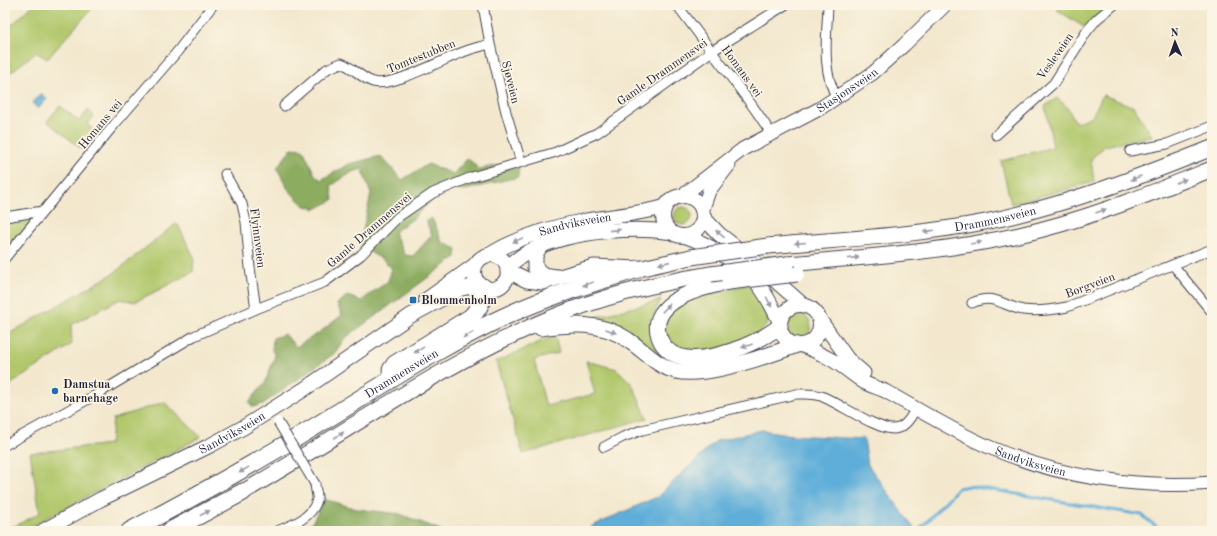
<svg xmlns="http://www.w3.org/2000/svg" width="1217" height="536" viewBox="0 0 1217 536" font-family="'Old Standard TT',serif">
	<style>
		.green { fill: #b1c76c; stroke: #6a7454 }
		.forest { fill: #8cac60; stroke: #57674e }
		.water { fill: #5faed9; stroke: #40688a }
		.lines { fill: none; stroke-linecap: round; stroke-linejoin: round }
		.stream { stroke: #5faed9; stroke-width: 3 }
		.minor-casing { stroke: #414051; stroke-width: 11 }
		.secondary-casing { stroke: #414051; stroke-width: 15 }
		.primary-casing { stroke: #414051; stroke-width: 16 }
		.trunk-casing { stroke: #414051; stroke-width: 17 }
		.motorway-casing { stroke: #414051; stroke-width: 19 }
		.minor { stroke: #fff; stroke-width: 9 }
		.secondary { stroke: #fff; stroke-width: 13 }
		.primary { stroke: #fff; stroke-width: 14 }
		.trunk { stroke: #fff; stroke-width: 15 }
		.motorway { stroke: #fff; stroke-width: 17 }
		.minor-bridge-casing { stroke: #414051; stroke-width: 11; stroke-linecap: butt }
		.trunk-bridge-casing { stroke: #414051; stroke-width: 17; stroke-linecap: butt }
		.minor-bridge { stroke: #fff; stroke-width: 9 }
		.trunk-bridge { stroke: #fff; stroke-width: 15 }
		.oneway { fill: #9c9ca7 }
		.poi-dot { fill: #1f6fb2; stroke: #fcf5e5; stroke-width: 1.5 }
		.labels { text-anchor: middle; stroke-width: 3.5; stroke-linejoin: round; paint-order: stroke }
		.street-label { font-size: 12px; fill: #22223b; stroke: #fcf5e5 }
		.poi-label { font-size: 12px; font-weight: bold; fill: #22223b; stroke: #fcf5e5; text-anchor: start }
	</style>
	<rect width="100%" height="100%" fill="#fcf5e5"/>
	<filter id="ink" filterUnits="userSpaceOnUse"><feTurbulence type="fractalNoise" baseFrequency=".025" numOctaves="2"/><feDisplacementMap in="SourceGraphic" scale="8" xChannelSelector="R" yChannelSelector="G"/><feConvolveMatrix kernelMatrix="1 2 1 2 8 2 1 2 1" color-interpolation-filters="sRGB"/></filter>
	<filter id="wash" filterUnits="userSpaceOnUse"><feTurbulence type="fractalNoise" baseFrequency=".012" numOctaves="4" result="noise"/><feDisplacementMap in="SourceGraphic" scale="16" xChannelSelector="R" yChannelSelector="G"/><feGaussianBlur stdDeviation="0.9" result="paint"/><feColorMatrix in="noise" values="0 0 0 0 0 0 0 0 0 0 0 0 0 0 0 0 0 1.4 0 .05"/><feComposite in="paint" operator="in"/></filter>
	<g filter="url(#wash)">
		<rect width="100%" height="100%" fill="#f3e8ce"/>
		<!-- green -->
		<path class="green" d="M 33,5 L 95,5 L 47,59 L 36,52 L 5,77 L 5,31 Z
			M 1063,5 L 1111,5 L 1084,27 L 1057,10 Z
			M 1103,95 L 1134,107 L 1152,136 L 1105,146 L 1091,159 L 1094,182 L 1011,204 L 1001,161 L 1053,147 L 1045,106 L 1057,98 L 1067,107 L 1076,123 L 1092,116 Z
			M 60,106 L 79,121 L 88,110 L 94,116 L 87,124 L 96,132 L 103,124 L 108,127 L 84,151 L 47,121 Z
			M674 216a9 9 0 1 1 18 0a9 9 0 1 1-18 0Z
			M 34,219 L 5,253 L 5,222 Z
			M 177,223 L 194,257 L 193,272 L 135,302 L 120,299 L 71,325 L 72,344 L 5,388 L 5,336 L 114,273 Z
			M 750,284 C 757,294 770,307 769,319 C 768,340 693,359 677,350 C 672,347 667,338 663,333 L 667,313 L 695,297 Z
			M 661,300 C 649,321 648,332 662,353 L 657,356 C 637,337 619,324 592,318 Z
			M787 326a12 12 0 1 1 24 0a12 12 0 1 1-24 0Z
			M 555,335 L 559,353 L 534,360 L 546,406 L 595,394 L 586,361 L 617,369 L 632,384 L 647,418 L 523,454 L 496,362 Z
			M 164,402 L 201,437 L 22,531 L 5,531 L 40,513 L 30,453 L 110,444 L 113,419 Z"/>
		<!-- forest -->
		<path class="forest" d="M 292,148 L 303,149 L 315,175 L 321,180 L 349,164 L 381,156 L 402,180 L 428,164 L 453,174 L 468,158 L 479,169 L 510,163 L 519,167 L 518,177 L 461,191 L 446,185 L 414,218 L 394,232 L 405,255 L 413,256 L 432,235 L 426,221 L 432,218 L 442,242 L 457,249 L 456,257 L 344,339 L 335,353 L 263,404 L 253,407 L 249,402 L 265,383 L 275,356 L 272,350 L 273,338 L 285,334 L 296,347 L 320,332 L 342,315 L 337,304 L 347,296 L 361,301 L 388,281 L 392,269 L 382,259 L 361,247 L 363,230 L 371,194 L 362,169 L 352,172 L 331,186 L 333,200 L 316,209 L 303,205 L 288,189 L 277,168 Z
			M 324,499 L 357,509 L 400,514 L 443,531 L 302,531 L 309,529 Z"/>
		<!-- water -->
		<path class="water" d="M 41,93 L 47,99 L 38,109 L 32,103 Z
			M 762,430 L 792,435 L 864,439 L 868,465 L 916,531 L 592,531 L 592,526 L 657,497 L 716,441 Z"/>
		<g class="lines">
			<!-- stream -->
			<path class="stream" d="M 918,531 L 958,488 L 969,486 L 1142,515 L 1161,531"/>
		</g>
	</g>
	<g filter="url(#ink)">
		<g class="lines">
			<!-- minor casing -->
			<g class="minor-casing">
				<path id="minor" d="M 483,5 L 490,44 L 506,112 L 521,162
					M 677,5 L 754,108 L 771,133
					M 828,5 C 827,36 821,70 837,98
					M 284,106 L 327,69 L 341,63 C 353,67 361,78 373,82 C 392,88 445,58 466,51 C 474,48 482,46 490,44
					M 996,135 L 1054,83 L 1087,31 L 1097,19 L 1114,5
					M 1130,151 L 1167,144 L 1212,126
					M 225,174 L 242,204 L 246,222 L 250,268 L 256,309
					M 5,217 L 43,211
					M 5,258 L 114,125 L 177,52 L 213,5
					M 1173,265 L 1212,312
					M 972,303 C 995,293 1002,306 1023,310 C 1038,312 1052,310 1067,307 L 1212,249
					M 5,445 L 94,396 L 194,336 L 256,309 L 325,282 L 361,255 L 398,217 L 433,193 L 472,177 L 556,152 L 597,133 L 712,51 L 785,5
					M 604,447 L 623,437 L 642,430 L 796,394 C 804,394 813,393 821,396 C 839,403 877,430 894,429 C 905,428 911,418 915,409
					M 277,531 C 292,525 312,518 317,500 C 318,496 315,489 315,484"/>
			</g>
			<!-- secondary casing -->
			<g class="secondary-casing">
				<g id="secondary">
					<path id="s1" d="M 681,197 L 743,149 L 819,109 L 873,73 L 904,45 L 945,5"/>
					<path d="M 702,211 L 709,191 L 729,165"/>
					<path d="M 819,318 L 848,359 L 864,373"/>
					<path id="s2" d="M 802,346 C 813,350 823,355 832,360 C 844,367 854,376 865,383 C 871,386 878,388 885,391 C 919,410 953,431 989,447 C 1057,477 1138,489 1212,483"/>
				</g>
			</g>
			<!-- primary casing -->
			<g class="primary-casing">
				<g id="primary">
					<circle cx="683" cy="216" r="20"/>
					<path d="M 703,217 L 719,234 L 751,259 L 803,305"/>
					<path d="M 685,236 C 711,245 739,263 757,283 C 767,294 773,309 780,322"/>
					<circle cx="491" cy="272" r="17"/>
					<path id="s3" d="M 489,255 C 517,238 551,227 584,221 C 611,216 638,214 665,207"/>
					<path d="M 508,267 C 543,232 622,226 670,232"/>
					<path d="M 426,300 L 475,265"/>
					<circle cx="800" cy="325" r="20"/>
					<path id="s4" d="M 43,531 L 101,499 L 211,445 L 244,427 L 303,390 L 410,316 L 460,289 L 479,285"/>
				</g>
			</g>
			<!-- trunk casing -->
			<g class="trunk-casing">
				<g id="trunk">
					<path d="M 540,246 L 535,255 L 535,268 L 543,275 L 556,277"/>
					<path id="s5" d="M 768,246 C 840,239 913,236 985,222 C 1063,206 1137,178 1212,148"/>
					<path d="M 787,264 C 865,257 943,252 1019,235 C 1086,220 1149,194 1212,169"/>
					<path d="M 508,271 L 527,280 L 543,282 L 594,267 L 638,269 L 691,257"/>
					<path d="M 729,282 C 704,287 647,300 659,337 C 662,345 669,353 678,356 C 706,366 758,343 780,326"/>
					<path d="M 541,328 C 571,324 601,321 628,340 C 645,351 656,366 676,371 C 704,378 770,355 797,345"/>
					<path d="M 243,492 C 347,432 445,361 556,316 C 606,295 658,283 711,274"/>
				</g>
			</g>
			<!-- motorway casing -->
			<g class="motorway-casing">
				<g id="motorway">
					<path d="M 391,370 L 395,364 L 471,317 C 480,308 483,300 483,287"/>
					<path id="s6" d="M 130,531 C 190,499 249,467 306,432 C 373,392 439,346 510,314 C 552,295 595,282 638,269"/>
					<path d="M 170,531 L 243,492"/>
				</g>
			</g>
			<!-- minor -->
			<use href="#minor" class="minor"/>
			<!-- secondary -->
			<use href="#secondary" class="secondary"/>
			<!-- primary -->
			<use href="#primary" class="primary"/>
			<!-- trunk -->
			<use href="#trunk" class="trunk"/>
			<!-- motorway -->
			<use href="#motorway" class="motorway"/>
			<!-- minor-bridge casing -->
			<g class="minor-bridge-casing">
				<path id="minor-bridge" d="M 278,422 L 315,484"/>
			</g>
			<!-- trunk-bridge casing -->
			<g class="trunk-bridge-casing">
				<path id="trunk-bridge" d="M 691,257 L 768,246
					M 711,274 L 787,264
					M 729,282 L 797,274"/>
			</g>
			<!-- minor-bridge -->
			<use href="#minor-bridge" class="minor-bridge"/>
			<!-- trunk-bridge -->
			<use href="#trunk-bridge" class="trunk-bridge"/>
		</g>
		<!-- one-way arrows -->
		<defs><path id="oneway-solid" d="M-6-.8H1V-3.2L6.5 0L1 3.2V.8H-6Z"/></defs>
		<g class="oneway">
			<use href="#oneway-solid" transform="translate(1136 178) rotate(159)"/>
			<use href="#oneway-solid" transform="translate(1181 181) rotate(-21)"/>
			<use href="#oneway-solid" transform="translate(1101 211) rotate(-20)"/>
			<use href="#oneway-solid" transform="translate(615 230) rotate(-6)"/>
			<use href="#oneway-solid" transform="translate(929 231) rotate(173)"/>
			<use href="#oneway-solid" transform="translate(720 234) rotate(-140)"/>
			<use href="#oneway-solid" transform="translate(518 240) rotate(158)"/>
			<use href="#oneway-solid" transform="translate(800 243) rotate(175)"/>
			<use href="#oneway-solid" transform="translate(976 243) rotate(-10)"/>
			<use href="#oneway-solid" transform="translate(854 258) rotate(-6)"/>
			<use href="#oneway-solid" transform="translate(664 263) rotate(167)"/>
			<use href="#oneway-solid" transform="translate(588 284) rotate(161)"/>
			<use href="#oneway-solid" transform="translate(769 302) rotate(62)"/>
			<use href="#oneway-solid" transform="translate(666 308) rotate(-47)"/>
			<use href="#oneway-solid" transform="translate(611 331) rotate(23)"/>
			<use href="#oneway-solid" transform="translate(468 335) rotate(151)"/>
			<use href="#oneway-solid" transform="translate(747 346) rotate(161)"/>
			<use href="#oneway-solid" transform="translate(419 350) rotate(149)"/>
			<use href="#oneway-solid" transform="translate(339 435) rotate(-32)"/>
			<use href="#oneway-solid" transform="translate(244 470) rotate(149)"/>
			<use href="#oneway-solid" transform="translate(205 513) rotate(-28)"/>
		</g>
	</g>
	<!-- markers -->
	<g class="poi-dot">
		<rect x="409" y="296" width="8" height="8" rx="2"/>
		<circle cx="55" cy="391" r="4"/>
	</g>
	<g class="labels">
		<!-- street labels -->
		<g class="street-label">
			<text transform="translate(421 56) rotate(-22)" y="4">Tomtestubben</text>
			<text transform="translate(1055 56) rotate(-55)" y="4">Vesleveien</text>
			<text transform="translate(742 71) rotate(54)" y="4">Homans vei</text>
			<text transform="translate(662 72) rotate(-35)" y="4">Gamle Drammensvei</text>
			<text transform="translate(511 82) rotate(76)" y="4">Sjøveien</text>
			<text dy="4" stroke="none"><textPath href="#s1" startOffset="198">Stasjonsveien</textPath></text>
			<text transform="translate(100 124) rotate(-50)" y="4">Homans vei</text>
			<text dy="4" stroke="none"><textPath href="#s5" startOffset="229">Drammensveien</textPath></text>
			<text dy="4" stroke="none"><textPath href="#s3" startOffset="92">Sandviksveien</textPath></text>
			<text transform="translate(369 230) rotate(-41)" y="4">Gamle Drammensvei</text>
			<text transform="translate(258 238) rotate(83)" y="4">Flyinnveien</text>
			<text transform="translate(1090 285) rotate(-21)" y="4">Borgveien</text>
			<text dy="4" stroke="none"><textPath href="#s6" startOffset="314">Drammensveien</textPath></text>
			<text dy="4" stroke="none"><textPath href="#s4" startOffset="213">Sandviksveien</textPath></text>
			<text dy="4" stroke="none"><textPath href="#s2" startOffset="257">Sandviksveien</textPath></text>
		</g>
		<!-- poi labels -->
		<g class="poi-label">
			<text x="421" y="304">Blommenholm</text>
			<text x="63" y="388">Damstua<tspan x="63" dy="14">barnehage</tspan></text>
		</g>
	</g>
	<!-- margin -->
	<rect width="1217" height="536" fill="none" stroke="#fcf5e5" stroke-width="20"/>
	<!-- north arrow -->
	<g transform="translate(1175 42) rotate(358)" stroke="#fcf5e5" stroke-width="3" paint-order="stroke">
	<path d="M0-3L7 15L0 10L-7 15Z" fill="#22223b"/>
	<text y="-6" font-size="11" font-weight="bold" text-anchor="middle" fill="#22223b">N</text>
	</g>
</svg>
